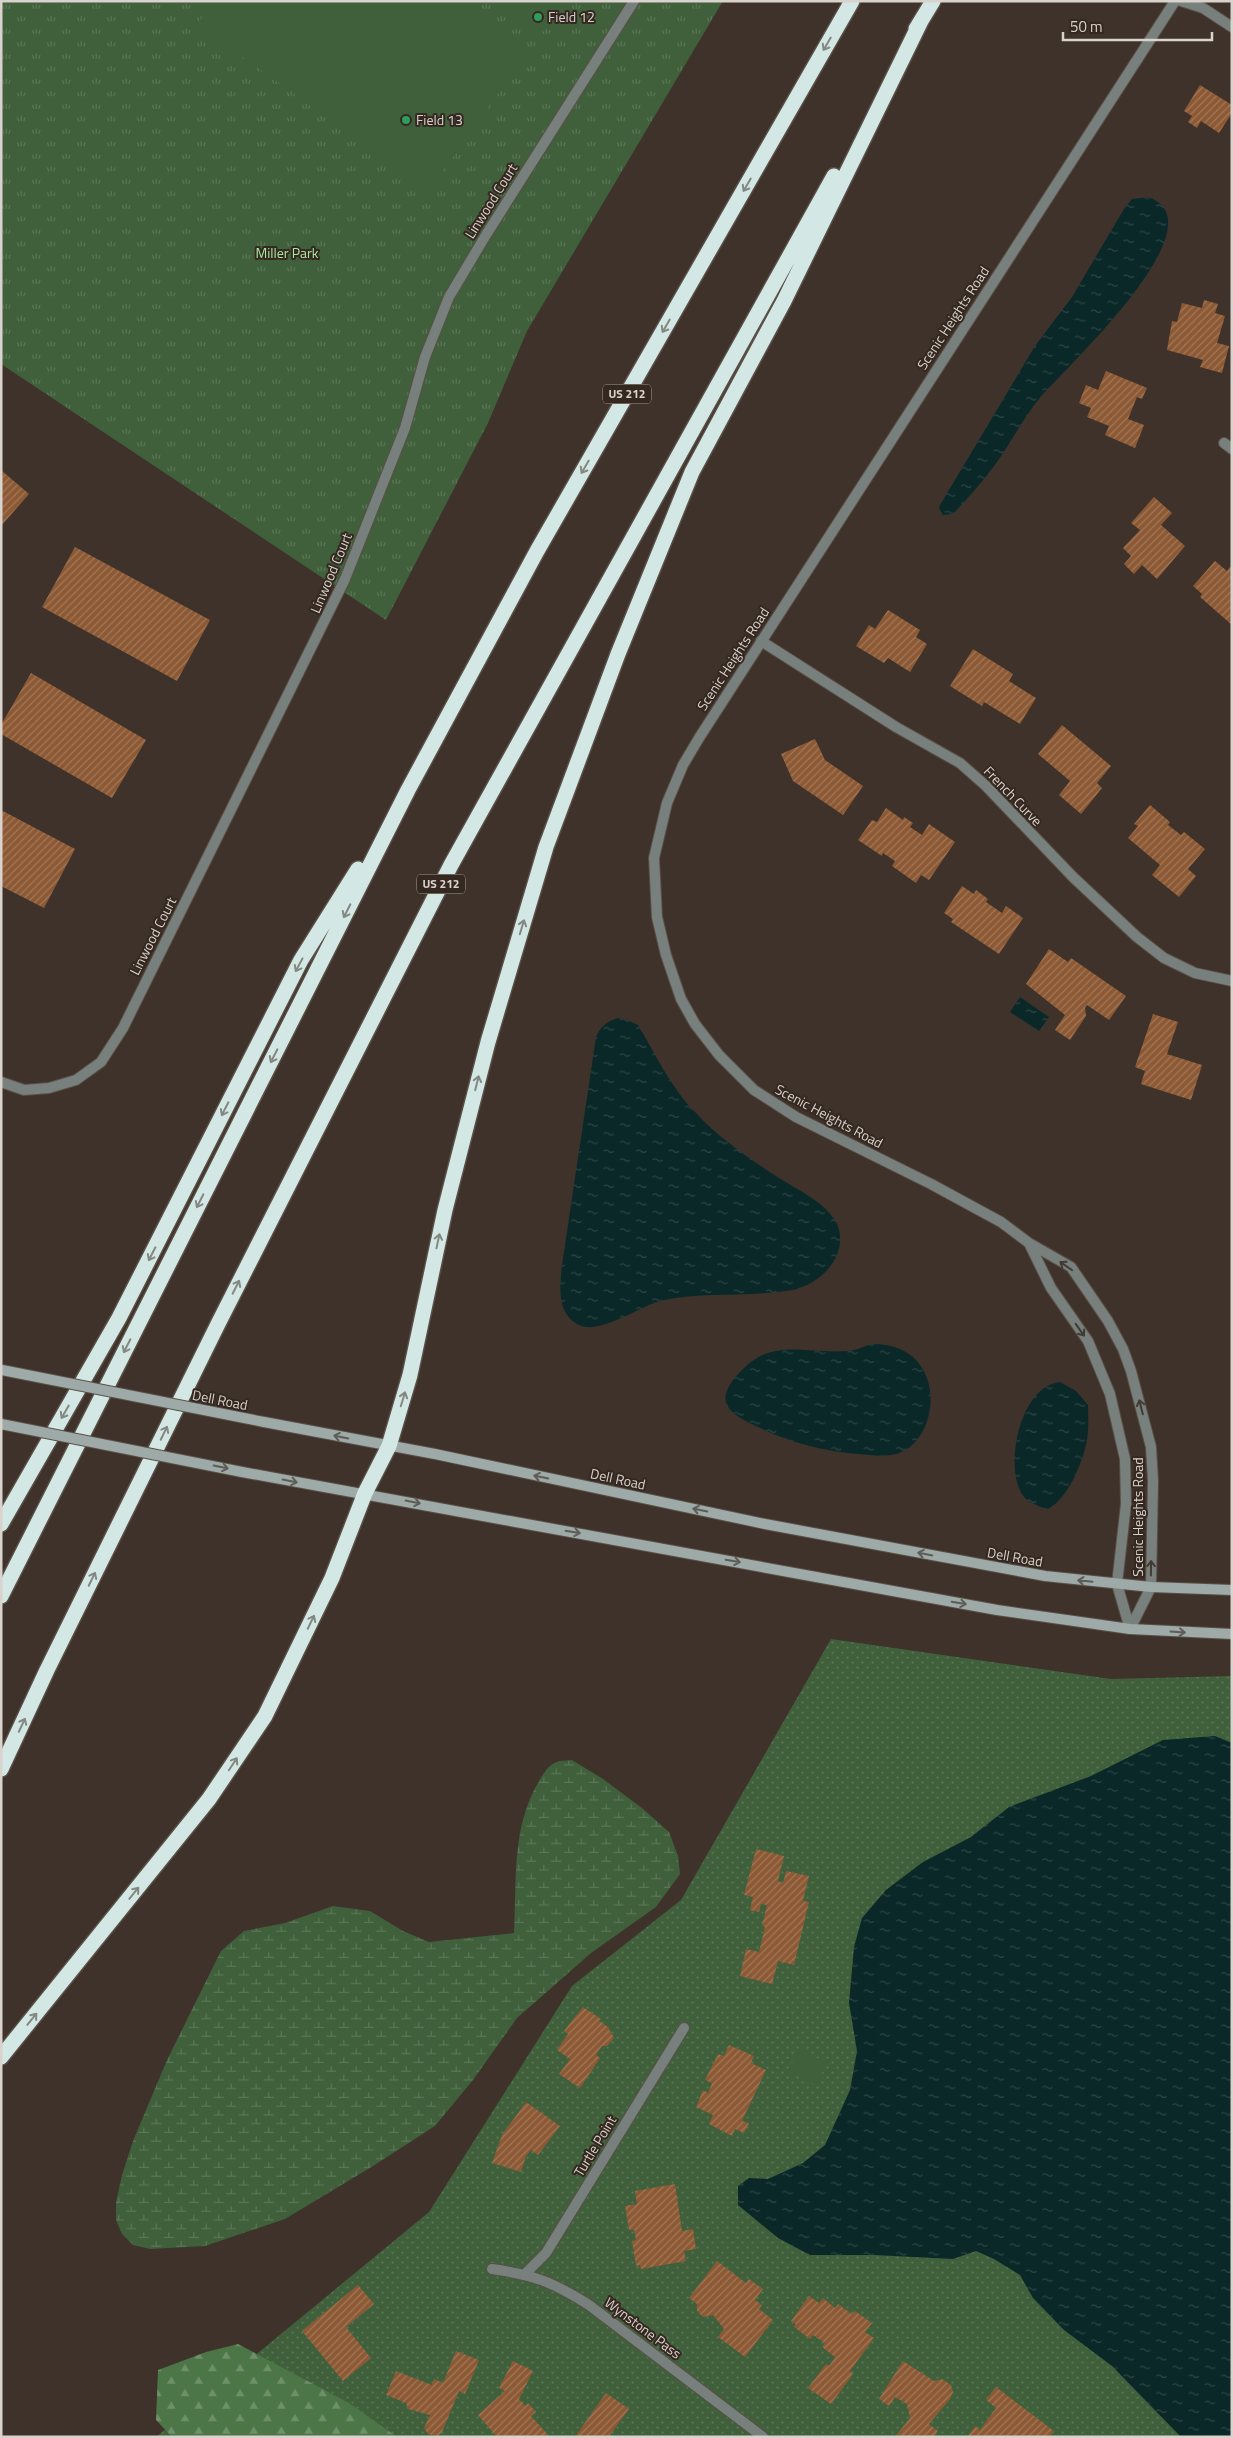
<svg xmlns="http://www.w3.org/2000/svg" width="1233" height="2438" viewBox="0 0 1233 2438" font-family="'Titillium Web',sans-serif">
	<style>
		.grass { fill: url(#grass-dots) }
		.forest { fill: url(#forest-firs) }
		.wetland { fill: url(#wetland-marsh) }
		.park { fill: url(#park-tufts) }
		.pitch { fill: #3f603b }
		.water { fill: url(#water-ripples) }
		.building { fill: url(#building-hatch) }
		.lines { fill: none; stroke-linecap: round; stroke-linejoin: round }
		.minor-casing { stroke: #5a4f47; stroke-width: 12 }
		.tertiary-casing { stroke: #5a4f47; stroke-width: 12 }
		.secondary-casing { stroke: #5a4f47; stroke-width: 12 }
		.motorway-casing { stroke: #5a4f47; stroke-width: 18 }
		.minor { stroke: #78807e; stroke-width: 10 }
		.tertiary { stroke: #78807e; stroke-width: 10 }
		.secondary { stroke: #9daaa7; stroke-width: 10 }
		.motorway { stroke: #d3e8e4; stroke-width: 15 }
		.secondary-bridge-casing { stroke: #5a4f47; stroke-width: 12; stroke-linecap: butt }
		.secondary-bridge { stroke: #9daaa7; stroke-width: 10 }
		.oneway { stroke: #848882 }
		.oneway2 { stroke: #423a33 }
		.oneway3 { stroke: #5e5c56 }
		.leisure-dot { fill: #2e9e5b; stroke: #342820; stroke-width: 2 }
		.labels { text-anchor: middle; stroke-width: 4; stroke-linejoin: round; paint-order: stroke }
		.shield { fill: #342820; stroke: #a89f99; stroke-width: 1 }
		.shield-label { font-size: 12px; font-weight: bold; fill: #dad2cd }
		.poi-label { font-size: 14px; fill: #dad2cd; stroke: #342820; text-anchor: start }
		.street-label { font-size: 14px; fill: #dad2cd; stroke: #342820 }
		.park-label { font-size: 14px; fill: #a8e7a0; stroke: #342820 }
	</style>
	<defs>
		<pattern id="grass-dots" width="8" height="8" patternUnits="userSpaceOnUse" patternTransform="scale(1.25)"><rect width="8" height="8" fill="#3f603b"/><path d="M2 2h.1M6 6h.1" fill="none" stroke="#5a7656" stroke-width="1.8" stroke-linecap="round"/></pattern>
		<pattern id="forest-firs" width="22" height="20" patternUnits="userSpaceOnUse" patternTransform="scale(1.25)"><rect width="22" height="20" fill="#4c7647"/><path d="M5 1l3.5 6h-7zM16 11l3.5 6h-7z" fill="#6e8f69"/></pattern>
		<pattern id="wetland-marsh" width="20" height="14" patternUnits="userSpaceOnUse" patternTransform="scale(1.25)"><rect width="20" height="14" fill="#3f603b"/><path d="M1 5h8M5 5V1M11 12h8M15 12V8" fill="none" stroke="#5a7656"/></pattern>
		<pattern id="park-tufts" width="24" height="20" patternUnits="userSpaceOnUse" patternTransform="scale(1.25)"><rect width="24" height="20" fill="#3f603b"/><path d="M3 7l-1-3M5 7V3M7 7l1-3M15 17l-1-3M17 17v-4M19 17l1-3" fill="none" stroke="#5a7656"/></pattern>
		<pattern id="water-ripples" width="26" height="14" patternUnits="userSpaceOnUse" patternTransform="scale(1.25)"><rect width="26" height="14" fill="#0b2829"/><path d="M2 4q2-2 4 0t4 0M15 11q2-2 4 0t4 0" fill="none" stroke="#2e4647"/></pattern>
		<pattern id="building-hatch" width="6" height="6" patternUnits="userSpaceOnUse" patternTransform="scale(1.25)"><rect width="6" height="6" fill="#8c5934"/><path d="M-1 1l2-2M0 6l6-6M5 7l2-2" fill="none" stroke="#a1785a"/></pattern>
	</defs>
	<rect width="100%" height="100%" fill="#3e322a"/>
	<!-- grass -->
	<path class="grass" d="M 831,1639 L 1111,1679 L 1232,1676 L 1232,2437 L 156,2437 L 429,2212 L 572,1986 L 681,1900 Z"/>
	<!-- forest -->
	<path class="forest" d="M 238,2344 L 349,2403 L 397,2437 L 172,2437 L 156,2420 L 158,2370 L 206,2352 Z"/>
	<!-- wetland -->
	<path class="wetland" d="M 572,1760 L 603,1779 L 642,1808 L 669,1832 L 678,1856 L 680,1874 L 656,1907 L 591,1953 L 517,2018 L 473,2080 L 435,2126 L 373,2166 L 285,2219 L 205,2246 L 150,2249 L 133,2245 L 122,2234 L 116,2220 L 116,2202 L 122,2175 L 133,2141 L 167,2060 L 221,1951 L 244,1931 L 285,1923 L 333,1906 L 370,1911 L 403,1931 L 429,1942 L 514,1933 C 517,1880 511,1828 539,1781 C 543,1774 549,1764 557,1762 C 561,1760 567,1761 572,1760 Z"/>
	<!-- park -->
	<path class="park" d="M 1,1 L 723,1 L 527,331 L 488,423 L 386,620 L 1,364 Z"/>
	<!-- pitch -->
	<path class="pitch" d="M 214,1 L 462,1 L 529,50 L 430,189 L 197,25 Z
		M 500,1 L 565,1 L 544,32 Z
		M 799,2049 L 827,2063 L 816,2085 L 788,2071 Z"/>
	<!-- water -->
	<path class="water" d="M 1148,197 C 1224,223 1062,371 1039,399 C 1024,417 1013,439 999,459 C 986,478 969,497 953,514 L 943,515 L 939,508 L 940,505 L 1035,346 L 1072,297 L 1124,209 L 1132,199 Z
		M 1020,997 L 1049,1017 L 1039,1031 L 1010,1012 Z
		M 618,1018 L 627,1020 L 638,1025 C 656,1055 671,1088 696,1113 C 720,1139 750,1159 779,1178 C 796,1189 819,1199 831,1215 C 838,1223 841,1232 840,1243 C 838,1264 819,1282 799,1288 C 793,1291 784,1291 777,1292 C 738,1297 698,1292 660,1301 C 639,1307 599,1335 579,1325 C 556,1313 560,1287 562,1265 L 596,1037 C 601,1026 606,1022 618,1018 Z
		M 871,1344 C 950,1342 942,1442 896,1454 C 884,1457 871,1455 858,1454 C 815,1450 782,1440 744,1420 C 718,1406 722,1391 740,1372 C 772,1337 804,1354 846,1351 C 854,1351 863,1347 871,1344 Z
		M 1060,1382 L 1076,1391 L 1088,1405 C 1088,1417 1089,1429 1087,1440 C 1083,1462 1068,1499 1048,1509 C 1040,1507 1030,1503 1024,1497 C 1002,1470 1020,1385 1060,1382 Z
		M 1215,1736 L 1232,1743 L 1232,2437 L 1181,2437 L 1112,2366 L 1064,2330 L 1033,2298 L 1020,2275 L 994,2259 L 976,2251 L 953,2259 L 874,2255 L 810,2255 L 778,2238 L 738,2205 L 738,2186 L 749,2178 L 768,2179 L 803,2163 L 825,2145 L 850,2090 L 857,2051 L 849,2003 L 854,1947 L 862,1918 L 886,1890 L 923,1862 L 971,1837 L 1009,1807 L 1091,1776 L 1163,1740 Z"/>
	<!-- building -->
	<path class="building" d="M 1200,85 L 1232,105 L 1232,113 L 1219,133 L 1201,121 L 1197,128 L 1188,122 L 1192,116 L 1184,111 Z
		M 1204,300 L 1218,304 L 1215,313 L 1225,316 L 1217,343 L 1229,346 L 1222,373 L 1200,367 L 1203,360 L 1167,350 L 1172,321 L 1177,322 L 1182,303 L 1202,308 Z
		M 1106,371 L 1147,388 L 1142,399 L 1137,397 L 1128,419 L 1144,425 L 1135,448 L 1105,435 L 1109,426 L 1087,417 L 1091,408 L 1079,403 L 1086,385 L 1098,390 Z
		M 1,470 L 29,494 L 1,526 Z
		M 1154,497 L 1172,513 L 1161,525 L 1185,546 L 1157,579 L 1142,565 L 1134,574 L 1124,564 L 1131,556 L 1123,548 L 1140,530 L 1131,523 Z
		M 75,547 L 210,620 L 177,681 L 42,607 Z
		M 1215,561 L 1227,571 L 1230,567 L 1232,568 L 1232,625 L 1200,597 L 1202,594 L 1193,586 Z
		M 888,610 L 920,630 L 916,637 L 927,644 L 910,672 L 888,658 L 884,663 L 856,646 L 869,625 L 875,629 Z
		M 973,649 L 1013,674 L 1009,681 L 1036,698 L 1020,724 L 984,702 L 982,706 L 950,686 Z
		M 31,673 L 146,740 L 112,798 L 1,734 L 1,725 Z
		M 1062,725 L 1111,766 L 1097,783 L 1102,788 L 1081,814 L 1059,795 L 1070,781 L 1038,754 Z
		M 815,739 L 825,760 L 863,786 L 843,815 L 793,781 L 781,754 Z
		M 1150,805 L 1170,822 L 1168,825 L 1181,835 L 1184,832 L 1205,849 L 1188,869 L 1196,876 L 1179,897 L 1152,875 L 1160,865 L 1128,838 L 1138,826 L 1134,824 Z
		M 886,808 L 903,820 L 904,817 L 913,823 L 910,827 L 922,835 L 929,824 L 955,842 L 929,880 L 921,875 L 916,883 L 892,866 L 895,861 L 883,853 L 882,856 L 858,840 L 872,820 L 877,822 Z
		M 1,810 L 75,849 L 44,908 L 1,886 Z
		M 962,886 L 974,894 L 976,890 L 988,899 L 986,902 L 1002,913 L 1006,906 L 1023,918 L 999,954 L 951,922 L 953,919 L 944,913 Z
		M 1049,949 L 1068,962 L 1071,958 L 1126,996 L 1109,1020 L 1087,1005 L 1085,1008 L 1086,1016 L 1070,1040 L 1055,1030 L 1065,1015 L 1026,984 Z
		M 1153,1014 L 1178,1022 L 1167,1054 L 1202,1065 L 1191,1100 L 1141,1084 L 1145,1071 L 1135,1067 Z
		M 756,1849 L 784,1856 L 778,1881 L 783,1883 L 786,1871 L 809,1876 L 803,1901 L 809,1902 L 794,1965 L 778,1961 L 772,1984 L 740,1976 L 746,1949 L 759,1952 L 765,1927 L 762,1926 L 767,1905 L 761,1904 L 759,1912 L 750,1910 L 753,1897 L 744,1895 Z
		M 583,2007 L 601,2019 L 599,2021 L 608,2027 L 614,2038 L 607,2046 L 602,2046 L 596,2055 L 600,2058 L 580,2088 L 559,2074 L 570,2059 L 557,2050 L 568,2034 L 564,2031 Z
		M 729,2045 L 754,2056 L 751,2063 L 766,2070 L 742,2121 L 749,2123 L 744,2133 L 735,2129 L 732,2136 L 709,2124 L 713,2115 L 696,2107 L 703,2090 L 708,2093 L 712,2083 L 705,2080 L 718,2054 L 724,2056 Z
		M 526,2102 L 560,2126 L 538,2155 L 531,2150 L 526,2156 L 521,2172 L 492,2163 L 502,2135 Z
		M 675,2184 L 682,2231 L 693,2229 L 696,2249 L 684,2251 L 686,2261 L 641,2269 L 640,2265 L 636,2266 L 632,2241 L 636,2240 L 634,2230 L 629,2230 L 625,2206 L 637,2204 L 635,2191 Z
		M 717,2261 L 746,2283 L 749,2279 L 763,2289 L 755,2300 L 762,2305 L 759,2309 L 773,2320 L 745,2357 L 718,2337 L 724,2329 L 713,2315 L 703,2317 L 697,2311 L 697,2304 L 689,2298 Z
		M 358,2285 L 374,2304 L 346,2327 L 371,2358 L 343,2381 L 302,2331 Z
		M 809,2296 L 819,2303 L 823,2298 L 835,2308 L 838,2304 L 852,2314 L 855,2311 L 872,2323 L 865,2332 L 874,2338 L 850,2371 L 853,2374 L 831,2404 L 808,2388 L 826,2364 L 829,2366 L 835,2357 L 822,2347 L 825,2343 L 813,2335 L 810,2339 L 794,2327 L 796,2324 L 791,2321 Z
		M 456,2351 L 479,2360 L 465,2394 L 459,2391 L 442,2432 L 438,2436 L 428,2434 L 424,2428 L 430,2415 L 408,2409 L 406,2403 L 386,2395 L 396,2371 L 432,2385 L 434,2379 L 443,2383 Z
		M 513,2361 L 533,2371 L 519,2399 L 525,2406 L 528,2403 L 536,2412 L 531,2416 L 550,2437 L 497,2437 L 478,2415 L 505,2391 L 499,2388 Z
		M 903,2361 L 934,2381 L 942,2379 L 951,2385 L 953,2392 L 950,2399 L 929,2424 L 938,2431 L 934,2437 L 895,2437 L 910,2418 L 907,2404 L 895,2397 L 889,2406 L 879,2399 Z
		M 996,2387 L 1054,2431 L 1049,2437 L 967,2437 L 975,2426 L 980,2430 L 996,2408 L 986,2400 Z
		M 606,2393 L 629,2409 L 610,2435 L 613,2437 L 575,2437 Z"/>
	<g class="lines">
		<!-- minor casing -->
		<g class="minor-casing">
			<path id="minor" d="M 1224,443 L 1232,449
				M 761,641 L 896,727 L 960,763 L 986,786 L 1073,877 L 1137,937 L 1164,958 L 1195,973 L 1232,981
				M 1,1082 L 24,1090 L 49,1088 L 76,1080 L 101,1062 L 123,1028 L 345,579 L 405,428 L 425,357 L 449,297 L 486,235 L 634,1
				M 492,2269 C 534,2275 553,2282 589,2305 L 763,2437
				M 525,2274 L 546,2253 L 684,2028"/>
		</g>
		<!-- tertiary casing -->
		<g class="tertiary-casing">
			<path id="tertiary" d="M 1181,1 L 1203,8 L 1232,27
				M 1029,1243 L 1051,1288 L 1088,1341 L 1110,1394 L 1125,1459 L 1126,1504 L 1117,1584 L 1130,1629
				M 1130,1629 L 1151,1587 L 1153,1481 L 1151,1447 L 1131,1371 L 1123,1349 L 1108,1321 L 1071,1267 L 1029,1243 L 1001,1222 L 931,1184 L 796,1117 L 754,1090 L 719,1055 L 695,1024 L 681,999 L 666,955 L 657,917 L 654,858 L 667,803 L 683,765 L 699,738 L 1175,1"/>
		</g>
		<!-- secondary casing -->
		<g class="secondary-casing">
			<path id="secondary" d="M 264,1422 L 435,1454 L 765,1524 L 1045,1576 L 1151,1587 L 1232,1590
				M 242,1472 L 997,1610 L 1130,1629 L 1232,1634"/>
		</g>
		<!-- motorway casing -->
		<g class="motorway-casing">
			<path id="motorway" d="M 916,29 L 933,1
				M 1,1524 L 119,1318 L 301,960 L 358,869
				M 1,1596 L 408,790 L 537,551 L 852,1
				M 1,1769 L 47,1670 L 218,1324 L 451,865 L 834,176
				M 1,2057 L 209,1799 L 265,1716 L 332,1578 L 365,1493 L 389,1446 L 410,1375 L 445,1210 L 488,1042 L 546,847 L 618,654 L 692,472 L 784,301 L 921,21"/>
		</g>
		<!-- minor -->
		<use href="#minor" class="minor"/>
		<!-- tertiary -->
		<use href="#tertiary" class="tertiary"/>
		<!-- secondary -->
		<use href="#secondary" class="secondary"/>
		<!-- motorway -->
		<use href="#motorway" class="motorway"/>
		<!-- secondary-bridge casing -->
		<g class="secondary-bridge-casing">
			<path id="secondary-bridge" d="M 2,1370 L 264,1422
				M 1,1424 L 242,1472"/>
		</g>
		<!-- secondary-bridge -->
		<use href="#secondary-bridge" class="secondary-bridge"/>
	</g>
	<!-- one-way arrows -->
	<defs><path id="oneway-shaft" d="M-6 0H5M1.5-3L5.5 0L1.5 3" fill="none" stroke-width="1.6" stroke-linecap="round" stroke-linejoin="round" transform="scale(1.25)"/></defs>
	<g class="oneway">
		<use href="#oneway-shaft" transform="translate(827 44) rotate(120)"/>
		<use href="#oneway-shaft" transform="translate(747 185) rotate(120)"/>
		<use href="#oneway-shaft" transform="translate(666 326) rotate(120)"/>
		<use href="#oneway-shaft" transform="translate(585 467) rotate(120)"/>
		<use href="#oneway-shaft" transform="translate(347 911) rotate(117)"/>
		<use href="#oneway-shaft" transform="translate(522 927) rotate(-73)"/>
		<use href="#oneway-shaft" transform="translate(299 965) rotate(118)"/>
		<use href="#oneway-shaft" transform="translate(274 1056) rotate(117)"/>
		<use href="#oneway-shaft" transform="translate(477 1083) rotate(-76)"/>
		<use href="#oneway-shaft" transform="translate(225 1109) rotate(117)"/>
		<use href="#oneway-shaft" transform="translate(200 1201) rotate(117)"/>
		<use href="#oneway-shaft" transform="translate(438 1241) rotate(-78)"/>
		<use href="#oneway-shaft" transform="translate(152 1254) rotate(117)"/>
		<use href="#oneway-shaft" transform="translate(236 1287) rotate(-63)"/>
		<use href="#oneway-shaft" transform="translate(127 1346) rotate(117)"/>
		<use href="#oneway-shaft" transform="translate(403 1399) rotate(-73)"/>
		<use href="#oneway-shaft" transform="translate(65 1412) rotate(120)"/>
		<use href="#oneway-shaft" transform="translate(164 1433) rotate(-64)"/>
		<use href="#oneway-shaft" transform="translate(92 1579) rotate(-64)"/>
		<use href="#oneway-shaft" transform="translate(311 1622) rotate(-64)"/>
		<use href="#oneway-shaft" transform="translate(22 1725) rotate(-65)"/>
		<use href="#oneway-shaft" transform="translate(233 1764) rotate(-56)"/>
		<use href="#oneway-shaft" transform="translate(134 1893) rotate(-51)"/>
		<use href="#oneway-shaft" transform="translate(32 2019) rotate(-51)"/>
	</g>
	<g class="oneway2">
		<use href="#oneway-shaft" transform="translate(1066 1266) rotate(-145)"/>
		<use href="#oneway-shaft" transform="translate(1080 1330) rotate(55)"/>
		<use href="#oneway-shaft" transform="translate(1141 1407) rotate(-104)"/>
		<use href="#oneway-shaft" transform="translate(1151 1568) rotate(-89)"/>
	</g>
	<g class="oneway3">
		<use href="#oneway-shaft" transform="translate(341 1437) rotate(-169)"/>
		<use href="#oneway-shaft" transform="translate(221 1467) rotate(11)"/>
		<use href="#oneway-shaft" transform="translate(541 1477) rotate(-168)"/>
		<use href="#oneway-shaft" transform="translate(290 1481) rotate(11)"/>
		<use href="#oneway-shaft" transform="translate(413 1502) rotate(11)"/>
		<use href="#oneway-shaft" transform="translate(700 1510) rotate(-168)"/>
		<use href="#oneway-shaft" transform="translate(573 1532) rotate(10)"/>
		<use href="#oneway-shaft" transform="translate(925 1554) rotate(-169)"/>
		<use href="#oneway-shaft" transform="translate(733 1561) rotate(10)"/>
		<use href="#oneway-shaft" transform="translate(1085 1581) rotate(-174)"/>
		<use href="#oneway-shaft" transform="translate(959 1603) rotate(10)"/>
		<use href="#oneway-shaft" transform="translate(1178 1632) rotate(4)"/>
	</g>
	<!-- markers -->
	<g class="leisure-dot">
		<circle cx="538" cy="17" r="5"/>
		<circle cx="406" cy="120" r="5"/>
	</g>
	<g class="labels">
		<!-- shield labels -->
		<g class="shield">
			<rect x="603" y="384.5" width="48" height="19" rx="4"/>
			<rect x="417" y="874.5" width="48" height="19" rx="4"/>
		</g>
		<g class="shield-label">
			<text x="627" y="398">US 212</text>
			<text x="441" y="888">US 212</text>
		</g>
		<!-- poi labels -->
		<g class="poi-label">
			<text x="548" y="22">Field 12</text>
			<text x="416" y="125">Field 13</text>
		</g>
		<!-- street labels -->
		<g class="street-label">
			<text transform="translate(491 201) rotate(-58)" y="5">Linwood Court</text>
			<text transform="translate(953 318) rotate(-57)" y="5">Scenic Heights Road</text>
			<text transform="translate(331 573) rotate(-67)" y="5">Linwood Court</text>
			<text transform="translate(733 659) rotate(-57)" y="5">Scenic Heights Road</text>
			<text transform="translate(1013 796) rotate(46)" y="5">French Curve</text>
			<text transform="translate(153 936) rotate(-63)" y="5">Linwood Court</text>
			<text transform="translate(829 1116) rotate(28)" y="5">Scenic Heights Road</text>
			<text transform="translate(220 1400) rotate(11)" y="5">Dell Road</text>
			<text transform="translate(618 1479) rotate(12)" y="5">Dell Road</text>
			<text transform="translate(1138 1517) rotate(-90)" y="5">Scenic Heights Road</text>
			<text transform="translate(1015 1557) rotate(10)" y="5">Dell Road</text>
			<text transform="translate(595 2146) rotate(-59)" y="5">Turtle Point</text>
			<text transform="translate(643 2328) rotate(37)" y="5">Wynstone Pass</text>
		</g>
		<!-- park labels -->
		<g class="park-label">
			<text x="287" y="258">Miller Park</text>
		</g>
	</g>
	<!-- border -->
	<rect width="1233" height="2438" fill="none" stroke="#dad2cd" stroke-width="5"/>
	<!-- scale -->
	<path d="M1063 32v8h149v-8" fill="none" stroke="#dad2cd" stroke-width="2.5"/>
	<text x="1070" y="32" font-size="15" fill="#dad2cd" stroke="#342820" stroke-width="4" paint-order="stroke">50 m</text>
</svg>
